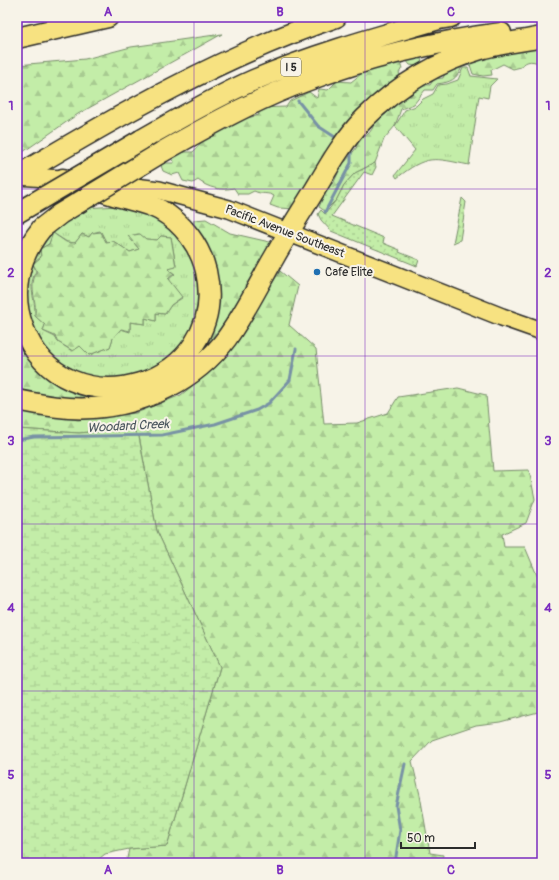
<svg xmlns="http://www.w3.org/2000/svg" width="559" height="880" viewBox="0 0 559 880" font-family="Pangolin,sans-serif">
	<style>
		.grass { fill: url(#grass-tufts); stroke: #778c6a; fill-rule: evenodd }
		.forest { fill: url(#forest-firs); stroke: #778c6a }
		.wetland { fill: url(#wetland-marsh); stroke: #778c6a }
		.garden { fill: url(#garden-dots); stroke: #778c6a }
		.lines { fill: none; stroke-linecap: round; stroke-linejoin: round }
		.stream { stroke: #7892a5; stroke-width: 3 }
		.major-casing { stroke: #2b2b2b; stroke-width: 20 }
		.highway-casing { stroke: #2b2b2b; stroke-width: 23 }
		.major { stroke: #f7e281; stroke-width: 17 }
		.highway { stroke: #f7e281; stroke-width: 20 }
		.highway-bridge-casing { stroke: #2b2b2b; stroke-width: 23; stroke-linecap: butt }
		.highway-bridge { stroke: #f7e281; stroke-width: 20 }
		.grid { fill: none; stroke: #7b2cbf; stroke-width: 1; stroke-opacity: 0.55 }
		.poi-dot { fill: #1f6fb2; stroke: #f7f3e8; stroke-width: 1.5 }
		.labels { text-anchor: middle; stroke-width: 4; stroke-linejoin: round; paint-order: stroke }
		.shield { fill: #f7f3e8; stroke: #686764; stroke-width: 1 }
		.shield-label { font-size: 11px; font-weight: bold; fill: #2b2b2b }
		.street-label { font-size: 12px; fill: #2b2b2b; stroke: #f7f3e8 }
		.poi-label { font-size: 12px; fill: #2b2b2b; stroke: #f7f3e8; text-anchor: start }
		.water-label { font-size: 13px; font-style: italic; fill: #4b565e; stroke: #f7f3e8 }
		.neatline { fill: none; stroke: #7b2cbf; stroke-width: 1.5 }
		.grid-label { font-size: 13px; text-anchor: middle; font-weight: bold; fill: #7b2cbf }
	</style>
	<defs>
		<pattern id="grass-tufts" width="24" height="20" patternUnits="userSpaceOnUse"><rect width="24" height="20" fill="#c3eda8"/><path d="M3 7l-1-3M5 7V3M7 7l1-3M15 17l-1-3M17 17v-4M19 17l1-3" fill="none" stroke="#a8cb91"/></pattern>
		<pattern id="forest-firs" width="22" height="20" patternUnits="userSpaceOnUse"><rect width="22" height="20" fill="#c3eda8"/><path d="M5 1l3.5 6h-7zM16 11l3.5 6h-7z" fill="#a8cb91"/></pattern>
		<pattern id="wetland-marsh" width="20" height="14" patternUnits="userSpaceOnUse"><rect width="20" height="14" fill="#c3eda8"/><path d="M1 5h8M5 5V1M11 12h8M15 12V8" fill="none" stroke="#a8cb91"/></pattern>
		<pattern id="garden-dots" width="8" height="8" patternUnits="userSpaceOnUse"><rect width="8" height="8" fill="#c3eda8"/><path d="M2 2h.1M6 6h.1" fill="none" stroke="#a8cb91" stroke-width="1.8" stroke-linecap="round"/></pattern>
	</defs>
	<rect width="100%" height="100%" fill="#f7f3e8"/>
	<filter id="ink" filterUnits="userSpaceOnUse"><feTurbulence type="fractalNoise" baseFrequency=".025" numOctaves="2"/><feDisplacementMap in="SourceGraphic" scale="8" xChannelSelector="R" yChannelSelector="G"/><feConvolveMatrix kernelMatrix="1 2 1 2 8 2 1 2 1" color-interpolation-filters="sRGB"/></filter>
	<g filter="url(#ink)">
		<!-- grass -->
		<path class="grass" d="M 463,68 L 468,68 L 471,76 L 497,79 L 490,86 L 488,98 L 479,96 L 469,165 C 434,158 427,154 397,178 L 395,175 L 415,150 L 395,126 L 405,110 L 416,106 L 423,99 L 433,94 L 438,85 L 447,84 L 458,80 Z
			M 118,206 L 152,215 L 174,232 L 191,254 L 198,277 L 197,314 L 186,340 L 165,363 L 127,379 L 93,378 L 69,369 L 52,357 L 42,346 L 27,312 L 27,272 L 46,237 L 84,208 ZM 100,231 L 106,242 L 113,241 L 130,252 L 139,249 L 129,236 L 139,234 L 146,239 L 157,240 L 161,236 L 171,237 L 176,266 L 168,269 L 175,274 L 168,280 L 182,298 L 171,305 L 165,314 L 156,313 L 156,321 L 145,318 L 145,324 L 130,322 L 130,332 L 121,329 L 113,338 L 110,347 L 89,355 L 80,346 L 72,351 L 58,342 L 55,337 L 43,331 L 45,325 L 35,316 C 36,298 27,288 36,271 L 33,264 L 41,257 L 40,249 L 49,244 L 53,233 L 67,242 L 75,243 L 82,234 L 89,237 L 92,233 Z"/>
		<!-- forest -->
		<path class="forest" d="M 222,34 L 78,114 L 23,152 L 17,152 L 17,65 L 85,59 L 131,47 Z
			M 533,46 L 542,48 L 542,64 C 533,61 527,59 521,67 L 513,69 L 503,64 L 491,70 L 492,75 L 483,76 L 473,74 L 470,65 L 462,67 C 456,80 451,82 437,84 L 433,90 L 425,90 L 414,104 L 401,109 L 395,126 L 384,139 L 375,163 L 355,173 L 344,185 L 337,199 L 325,211 L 319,207 L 327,188 L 334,182 L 338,173 L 335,167 L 346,161 L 357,147 L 354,138 C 357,137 362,137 365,136 C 372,133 376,121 376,115 L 385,115 L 391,108 L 389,102 L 400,94 L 411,96 L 411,88 L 419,84 L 430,85 L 434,79 L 443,78 L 447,69 L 458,61 Z
			M 420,55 L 422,62 L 416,66 L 410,65 L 406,60 L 400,64 L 402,68 L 399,73 L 401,77 L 297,209 L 278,208 L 270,205 L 274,196 C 268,192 262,195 254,191 L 248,194 L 238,194 L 234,188 C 221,191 208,188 198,180 L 193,183 L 183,181 L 179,173 L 172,175 L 163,171 L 160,163 L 174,163 L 173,157 L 178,152 L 193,152 L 202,142 L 201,138 L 221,126 L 231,126 L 239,120 L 259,115 L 257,108 L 286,107 L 290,101 L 309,92 L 317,98 L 319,89 L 328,90 L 337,81 L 351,82 L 371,66 Z
			M 206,219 L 230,233 L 274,243 C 248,286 225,331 186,365 L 206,333 L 193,230 L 194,220 Z
			M 101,232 L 106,242 L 113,241 L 130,252 L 139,249 L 128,236 L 140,234 L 146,239 L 157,240 L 161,236 L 171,237 L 176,267 L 168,269 L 174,274 L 168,279 L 182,297 L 171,305 L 165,314 L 156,313 L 156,321 L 145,318 L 145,324 L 130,322 L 130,331 L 121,329 L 113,338 L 110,347 L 89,355 L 80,346 L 73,351 L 58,342 L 55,336 L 43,331 L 45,325 L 35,316 C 37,297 28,288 37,271 L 33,264 L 41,257 L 40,249 L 49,244 L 53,233 L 66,242 L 75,243 L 82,234 L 89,237 L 92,233 Z
			M 280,271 L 298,286 L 289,325 L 316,349 L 324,424 L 357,423 L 388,413 L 398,397 L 458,388 L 486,395 L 493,471 L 529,470 L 535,499 L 526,523 L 502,534 L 504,547 L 525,547 L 542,587 L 542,711 L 500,722 L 476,725 L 432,740 L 412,761 L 420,795 L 430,853 L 443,855 L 443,863 L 126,863 L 129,849 L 167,846 L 220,667 L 157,531 L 139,436 L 131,428 L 79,433 L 17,429 L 17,409 L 78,420 L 136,413 L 181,395 L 219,364 L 240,334 Z
			M 17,326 L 22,338 L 108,394 L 95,402 L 17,395 Z"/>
		<!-- wetland -->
		<path class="wetland" d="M 131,428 L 139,437 L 157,531 L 220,667 L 167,846 L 129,849 L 105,854 L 94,863 L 17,863 L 17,429 L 79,433 Z"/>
		<!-- garden -->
		<path class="garden" d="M 375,163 L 376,167 L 372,175 L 364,172 L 332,216 L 384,238 L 383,243 L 400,250 L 399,252 L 419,260 L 417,266 L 331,231 L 321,220 L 318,214 L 321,210 L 325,214 L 337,199 L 344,185 L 355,173 Z
			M 462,198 L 466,202 L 460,240 L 453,243 Z"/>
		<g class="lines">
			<!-- stream -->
			<path class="stream" d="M 298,101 L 318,126 L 338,139
				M 325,212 L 351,163 L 351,150
				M 17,440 L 34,437 L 162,435 L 215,424 L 257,410 L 269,403 L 290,380 L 296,349
				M 395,863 L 400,830 L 396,806 L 405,764"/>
			<!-- major casing -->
			<g class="major-casing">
				<path id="major" d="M 17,176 L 77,180
					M 103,183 L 159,190 L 229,209 L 502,317 L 542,331"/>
			</g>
			<!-- highway casing -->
			<g class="highway-casing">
				<path id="highway" d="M 17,38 L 108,17
					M 141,140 C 178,119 215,97 254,80 C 313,55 377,37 439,19 L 451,17
					M 162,152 C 208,126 256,99 306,81 C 369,57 434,42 501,33
					M 17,176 C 119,115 224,55 336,17
					M 42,228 C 19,256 10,292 23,327 C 63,436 232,387 206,271 C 200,246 183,223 160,210 C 147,203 134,201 120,197 C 101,191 82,185 63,179
					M 17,400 C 42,405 67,410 93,408 C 144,405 196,380 227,338 C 244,314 257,288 271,263 C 285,238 300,213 316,188 C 330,164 345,138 365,118 C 398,85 440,61 484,48 C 503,43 523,41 542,37"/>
			</g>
			<!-- major -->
			<use href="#major" class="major"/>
			<!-- highway -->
			<use href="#highway" class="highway"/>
			<!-- highway-bridge casing -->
			<g class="highway-bridge-casing">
				<path id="highway-bridge" d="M 17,213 L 141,140
					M 42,228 L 60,214 L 162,152"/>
			</g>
			<!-- highway-bridge -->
			<use href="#highway-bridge" class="highway-bridge"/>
		</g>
	</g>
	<!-- grid -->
	<path class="grid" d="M 194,17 L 194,863M 365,17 L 365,863M 17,189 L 542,189M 17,356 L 542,356M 17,524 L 542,524M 17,691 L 542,691"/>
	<!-- markers -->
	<circle class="poi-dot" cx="317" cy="272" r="4"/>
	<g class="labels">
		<!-- shield labels -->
		<rect class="shield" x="281" y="58" width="20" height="18" rx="3"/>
		<g class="shield-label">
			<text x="291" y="71">I 5</text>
		</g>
		<!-- street labels -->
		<g class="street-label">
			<text transform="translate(285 231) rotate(21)" y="4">Pacific Avenue Southeast</text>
		</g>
		<!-- poi labels -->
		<g class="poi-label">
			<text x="325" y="276">Cafe Elite</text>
		</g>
		<!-- water labels -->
		<g class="water-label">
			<text transform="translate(128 425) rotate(-3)" y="5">Woodard Creek</text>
		</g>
	</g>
	<!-- margin -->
	<rect width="559" height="880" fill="none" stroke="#f7f3e8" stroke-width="44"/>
	<!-- scale -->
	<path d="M401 842v6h74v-6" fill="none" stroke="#2b2b2b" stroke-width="2"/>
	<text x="407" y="842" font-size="12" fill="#2b2b2b" stroke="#f7f3e8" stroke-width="3" paint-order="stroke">50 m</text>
	<rect x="22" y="22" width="515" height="836" class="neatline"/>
	<g class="grid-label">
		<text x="108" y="16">A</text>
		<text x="280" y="16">B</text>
		<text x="451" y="16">C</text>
		<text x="11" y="110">1</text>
		<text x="548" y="110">1</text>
		<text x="11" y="277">2</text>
		<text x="548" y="277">2</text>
		<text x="11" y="445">3</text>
		<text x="548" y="445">3</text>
		<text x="11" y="612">4</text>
		<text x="548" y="612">4</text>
		<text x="11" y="779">5</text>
		<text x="548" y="779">5</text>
		<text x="108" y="874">A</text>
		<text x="280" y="874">B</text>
		<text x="451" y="874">C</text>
	</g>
</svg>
